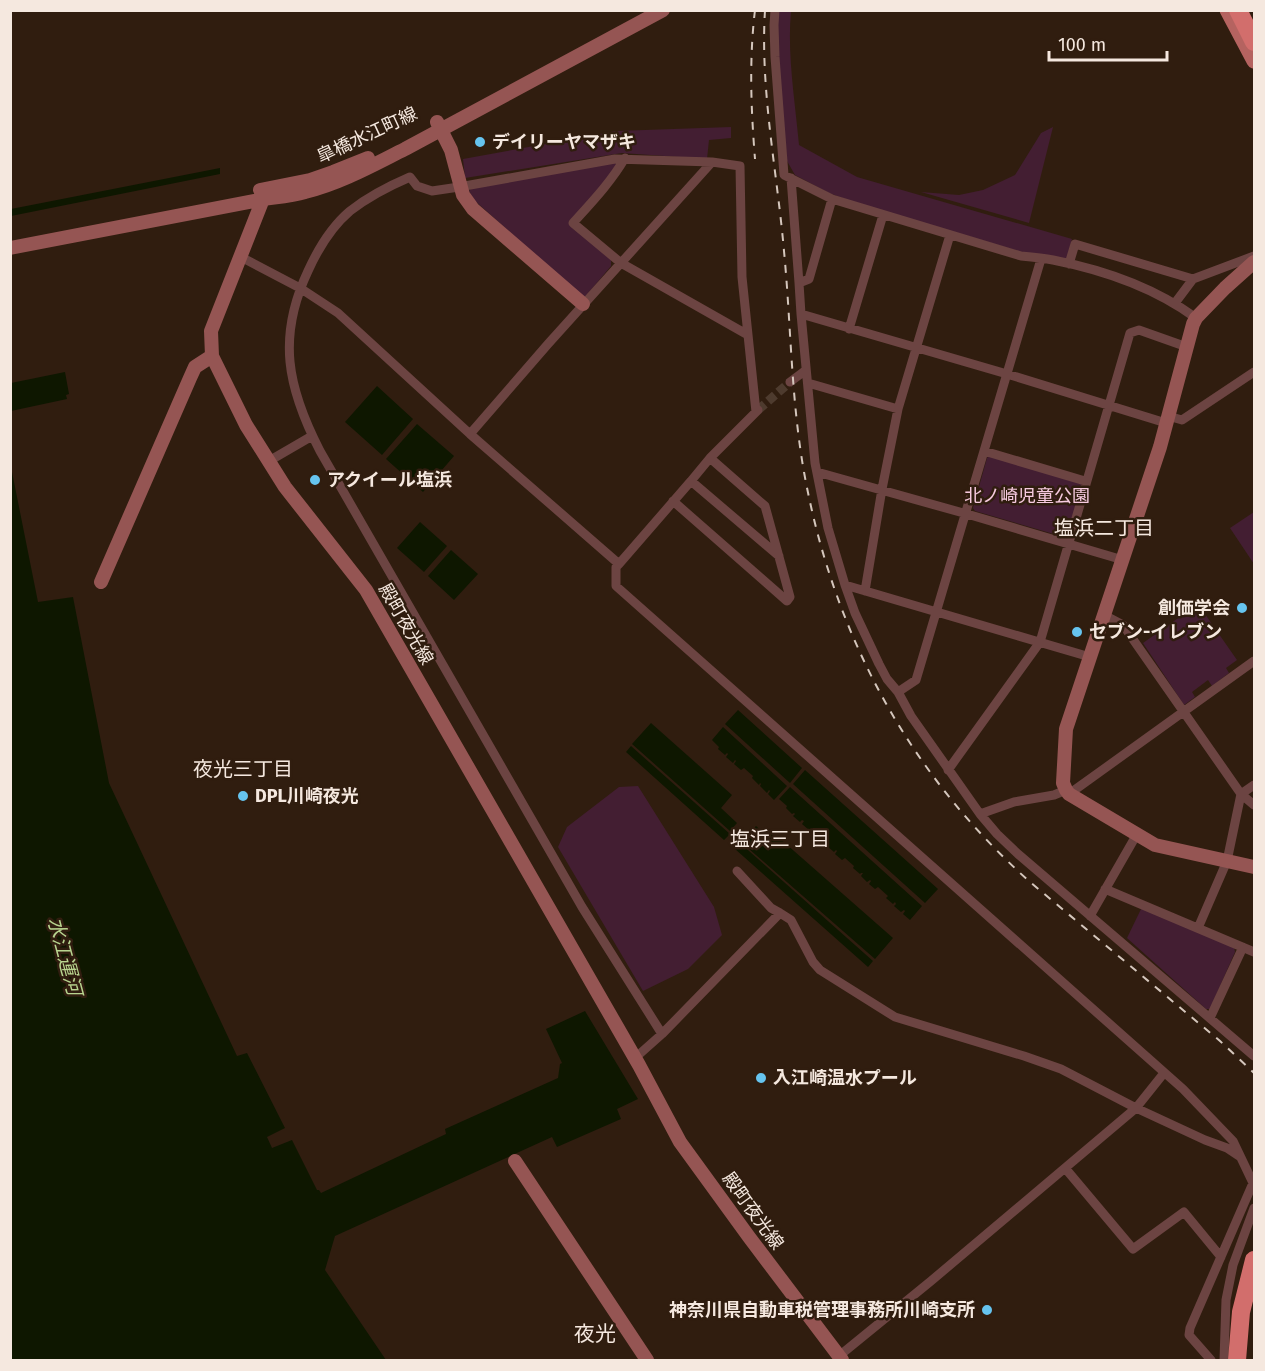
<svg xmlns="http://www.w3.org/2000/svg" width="1265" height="1371" viewBox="0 0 1265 1371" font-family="'Fira Sans','Noto Sans JP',sans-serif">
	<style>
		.green { fill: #431e32 }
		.water { fill: #0e1700 }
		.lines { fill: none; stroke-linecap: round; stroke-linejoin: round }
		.street-tunnel { stroke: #4e3b2e; stroke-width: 9; stroke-dasharray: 9 4.5; stroke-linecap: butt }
		.street { stroke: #6c4442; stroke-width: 9 }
		.secondary { stroke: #955553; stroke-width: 14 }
		.primary { stroke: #b56360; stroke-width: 15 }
		.highway { stroke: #d26e6c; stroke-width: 18 }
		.rail { stroke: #d5c7bd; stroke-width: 2; stroke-dasharray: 8 8; stroke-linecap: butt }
		.poi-dot { fill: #66c4ef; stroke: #301d0f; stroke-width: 2 }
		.labels { text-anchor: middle; stroke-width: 5; stroke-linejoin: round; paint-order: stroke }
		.street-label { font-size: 18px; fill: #f5e8df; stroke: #301d0f }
		.poi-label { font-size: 18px; font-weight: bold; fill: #f5e8df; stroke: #301d0f; text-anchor: start }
		.park-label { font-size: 18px; fill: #f6cadf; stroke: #301d0f }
		.neighbourhood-label { font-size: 20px; fill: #f5e8df; stroke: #301d0f }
		.water-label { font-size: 20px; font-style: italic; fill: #b8d48f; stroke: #301d0f }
		.quarter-label { font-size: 21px; fill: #f5e8df; stroke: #301d0f }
	</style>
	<rect width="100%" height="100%" fill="#301d0f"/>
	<!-- green -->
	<path class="green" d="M 778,11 L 791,11 C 787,55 795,100 799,145 L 857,177 L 1072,239 L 1067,258 L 1064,259 L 1021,252 L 850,201 L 829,193 L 795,175 L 787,161 L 777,59 Z
		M 731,127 L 731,138 L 709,140 L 707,159 L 622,153 L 465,178 L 463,159 L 616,131 Z
		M 1053,127 L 1029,223 L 921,192 L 959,195 L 983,190 L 1015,175 L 1041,133 Z
		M 615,162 L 617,167 L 569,223 L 611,260 L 611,266 L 585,297 L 581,296 L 474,200 L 469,191 L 472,187 Z
		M 990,455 L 1080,481 L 1082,485 L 1067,536 L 1064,537 L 975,511 L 973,508 L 987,458 Z
		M 1254,512 L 1254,564 L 1230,528 Z
		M 1198,604 L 1237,660 L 1226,668 L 1229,673 L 1212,686 L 1208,680 L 1192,692 L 1195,697 L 1184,705 L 1143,643 Z
		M 638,786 L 714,907 L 722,935 L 688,969 L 643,991 L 558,847 L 567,827 L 619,787 Z
		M 1142,907 L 1234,947 L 1235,952 L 1210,1009 L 1206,1009 L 1127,938 Z"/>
	<!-- water -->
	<path class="water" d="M 220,168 L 220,174 L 11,216 L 11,209 Z
		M 65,372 L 69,394 L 66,395 L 67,399 L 11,411 L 12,405 L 11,383 Z
		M 377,386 L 413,419 L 382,455 L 345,422 Z
		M 417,424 L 454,456 L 423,492 L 386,459 Z
		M 10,462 L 38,602 L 73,597 L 109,783 L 237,1056 L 247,1053 L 285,1128 L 267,1137 L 272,1148 L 292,1140 L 317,1190 L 319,1190 L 321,1193 L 446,1134 L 445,1129 L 558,1078 L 560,1064 L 562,1063 L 546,1029 L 585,1011 L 638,1099 L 617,1109 L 621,1119 L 557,1147 L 552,1137 L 335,1236 L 325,1270 L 386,1360 L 11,1360 Z
		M 420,522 L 447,546 L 424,572 L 397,548 Z
		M 451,550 L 478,574 L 454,600 L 428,576 Z
		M 738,710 L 802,768 L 790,783 L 725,724 Z
		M 651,723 L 732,795 L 721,808 L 737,823 L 730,831 L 632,744 Z
		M 723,727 L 787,786 L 774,800 L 768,794 L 770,791 L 769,790 L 767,793 L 760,786 L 761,784 L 760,783 L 759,785 L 752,778 L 753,776 L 744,768 L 741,770 L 734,764 L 736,761 L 735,760 L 733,763 L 726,757 L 728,754 L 727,753 L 725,755 L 718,749 L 719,747 L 712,740 Z
		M 631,746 L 730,834 L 724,840 L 626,752 Z
		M 805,770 L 938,889 L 925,903 L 793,784 Z
		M 790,787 L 922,906 L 910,920 L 903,914 L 905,911 L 904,910 L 901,912 L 894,906 L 896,904 L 895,902 L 893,904 L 886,898 L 888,896 L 878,887 L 875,889 L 869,884 L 871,881 L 870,880 L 867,882 L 861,876 L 863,873 L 861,873 L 860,874 L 853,868 L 854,866 L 845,858 L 842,860 L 835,854 L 837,851 L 836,850 L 834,852 L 827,846 L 829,843 L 828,843 L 826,844 L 819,838 L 820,836 L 811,828 L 809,830 L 802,824 L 804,821 L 802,820 L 800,822 L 793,816 L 795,814 L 794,813 L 792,814 L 786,808 L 787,806 L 779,799 Z
		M 756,826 L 764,833 L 769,829 L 893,938 L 875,959 L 741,842 Z
		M 740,843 L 873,961 L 868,967 L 735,849 Z"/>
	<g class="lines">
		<!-- street-tunnel -->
		<path class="street-tunnel" d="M 758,410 L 790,382"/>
		<!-- street -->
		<path class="street" d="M 775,10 L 774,25 L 775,57 L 784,175 L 832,199 L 1021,256 C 1032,257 1043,258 1053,260 C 1104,270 1155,288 1196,318
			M 625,158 C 611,182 592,202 573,223 L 621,263 L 748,335
			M 791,178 L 799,283 L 801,314 L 815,463 L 828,528 L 845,585 L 855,613 L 879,664 L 887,679 L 898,692 L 911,716 L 980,814 L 997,834 L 1018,854 L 1254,1056
			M 241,257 L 300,288 L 338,313 L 470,434 L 619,564
			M 1069,264 L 1075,244 L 1193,279
			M 799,283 L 809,279 L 832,199
			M 1175,303 L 1193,279 L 1254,256
			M 801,314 L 1007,374 L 1166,423
			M 849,329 L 883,215
			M 790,382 L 806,370
			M 808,383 L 898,409
			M 758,410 L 710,458 L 691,481 L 619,564 L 616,567 L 616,586 L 1183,1089 L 1233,1141 L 1254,1185
			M 1168,416 L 1182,420 L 1254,372
			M 470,434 L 548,344 L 712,162
			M 984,451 L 1085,481
			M 269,461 L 312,436
			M 817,472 L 967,514 L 1123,560
			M 691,481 L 779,556
			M 673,501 L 787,601 L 790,597 L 765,506 L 710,458
			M 845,585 L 1090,657
			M 865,591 L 882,489 L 898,409 L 950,235
			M 1104,615 L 1123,625 L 1241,794 L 1254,805
			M 898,692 L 916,680 C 958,539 1000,399 1041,259
			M 948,770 L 1040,642 L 1130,333 L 1139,330 L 1187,347
			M 1069,794 L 1254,661
			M 980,814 L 1014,802 L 1054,795 L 1066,790
			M 737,871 L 771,908 L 780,913
			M 1105,889 L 1254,952
			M 1090,916 L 1137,834
			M 1198,928 L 1227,861 L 1241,794 L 1254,785
			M 1210,1018 L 1243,947
			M 662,1034 L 582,907 L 320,451 C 287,387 277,337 308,271 C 318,249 331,227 350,211 C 369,196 389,186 410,177 L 417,186 L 432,191 L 459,187 L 615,159 L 712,162 L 740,166 L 742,277 L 756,412
			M 635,1058 L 662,1034 L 780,913 L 791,920 L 813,962 L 820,970 L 895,1017 L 1024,1056 L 1061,1069 L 1136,1108 L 1205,1140 L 1227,1148 L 1239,1156
			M 1065,1168 L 1133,1249 L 1184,1212 L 1221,1257
			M 839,1356 L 931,1281 L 1136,1108 L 1164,1073
			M 1211,1360 L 1189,1335 L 1190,1328 L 1253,1183
			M 1224,1360 L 1226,1300 L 1233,1265 L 1254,1208"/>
		<!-- secondary -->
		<path class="secondary" d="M 437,122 L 451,150 L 463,195 L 473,209 L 583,304
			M 267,189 L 211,331 L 212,356 L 246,425 L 285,487 L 366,590 L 639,1065 L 680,1142 L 749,1237 L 842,1360
			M 260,190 L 310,180 L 333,172 L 368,158
			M 10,248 L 264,199 C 278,197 292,196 305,192 C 341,183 373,165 405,149 L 663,10
			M 1254,262 L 1225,288 L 1196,318 L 1193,324 L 1160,447 L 1066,729 L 1063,783 L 1066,790 L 1069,794 L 1155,845 L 1254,867
			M 101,582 L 190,378 L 195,367 L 212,356
			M 515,1161 L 647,1360"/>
		<!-- primary -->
		<path class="primary" d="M 1227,10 L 1254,61"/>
		<!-- highway -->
		<path class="highway" d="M 1238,10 L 1254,42
			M 1237,1360 L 1241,1312 L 1254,1260"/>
		<!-- rail -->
		<path class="rail" d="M 755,10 C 749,60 751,109 755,159
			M 765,10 C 760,90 777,171 784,251 C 791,324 791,399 804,472 C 833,633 908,773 1030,882 L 1220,1041 L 1254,1073"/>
	</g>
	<!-- markers -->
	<g class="poi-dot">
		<circle cx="480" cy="142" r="6"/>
		<circle cx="315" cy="480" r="6"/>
		<circle cx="1242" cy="608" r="6"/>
		<circle cx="1077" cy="632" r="6"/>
		<circle cx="243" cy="796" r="6"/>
		<circle cx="761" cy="1078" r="6"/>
		<circle cx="987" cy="1310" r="6"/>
	</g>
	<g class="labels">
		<!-- street labels -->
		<g class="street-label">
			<text transform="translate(367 135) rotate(-25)" y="6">皐橋水江町線</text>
			<text transform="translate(406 624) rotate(60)" y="6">殿町夜光線</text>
			<text transform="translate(753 1211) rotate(54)" y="6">殿町夜光線</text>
		</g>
		<!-- poi labels -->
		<g class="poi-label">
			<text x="492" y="148">デイリーヤマザキ</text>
			<text x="327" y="486">アクイール塩浜</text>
			<text x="1230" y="614" text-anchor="end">創価学会</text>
			<text x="1089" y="638">セブン-イレブン</text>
			<text x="255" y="802">DPL川崎夜光</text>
			<text x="773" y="1084">入江崎温水プール</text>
			<text x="975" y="1316" text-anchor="end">神奈川県自動車税管理事務所川崎支所</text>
		</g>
		<!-- park labels -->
		<g class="park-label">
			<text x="1027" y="502">北ノ崎児童公園</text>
		</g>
		<!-- neighbourhood labels -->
		<g class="neighbourhood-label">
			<text x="1104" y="535">塩浜二丁目</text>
			<text x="243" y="776">夜光三丁目</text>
			<text x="780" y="846">塩浜三丁目</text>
		</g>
		<!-- water labels -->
		<g class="water-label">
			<text transform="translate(65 956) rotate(75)" y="7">水江運河</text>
		</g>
		<!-- quarter labels -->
		<g class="quarter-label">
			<text x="595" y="1341">夜光</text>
		</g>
	</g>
	<!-- border -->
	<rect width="1265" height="1371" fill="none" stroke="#f5e8df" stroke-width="24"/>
	<!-- scale -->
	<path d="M1049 51v9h118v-9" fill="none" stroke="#f5e8df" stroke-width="3"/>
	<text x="1058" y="51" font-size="18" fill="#f5e8df" stroke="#301d0f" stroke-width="4.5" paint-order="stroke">100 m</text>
</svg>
